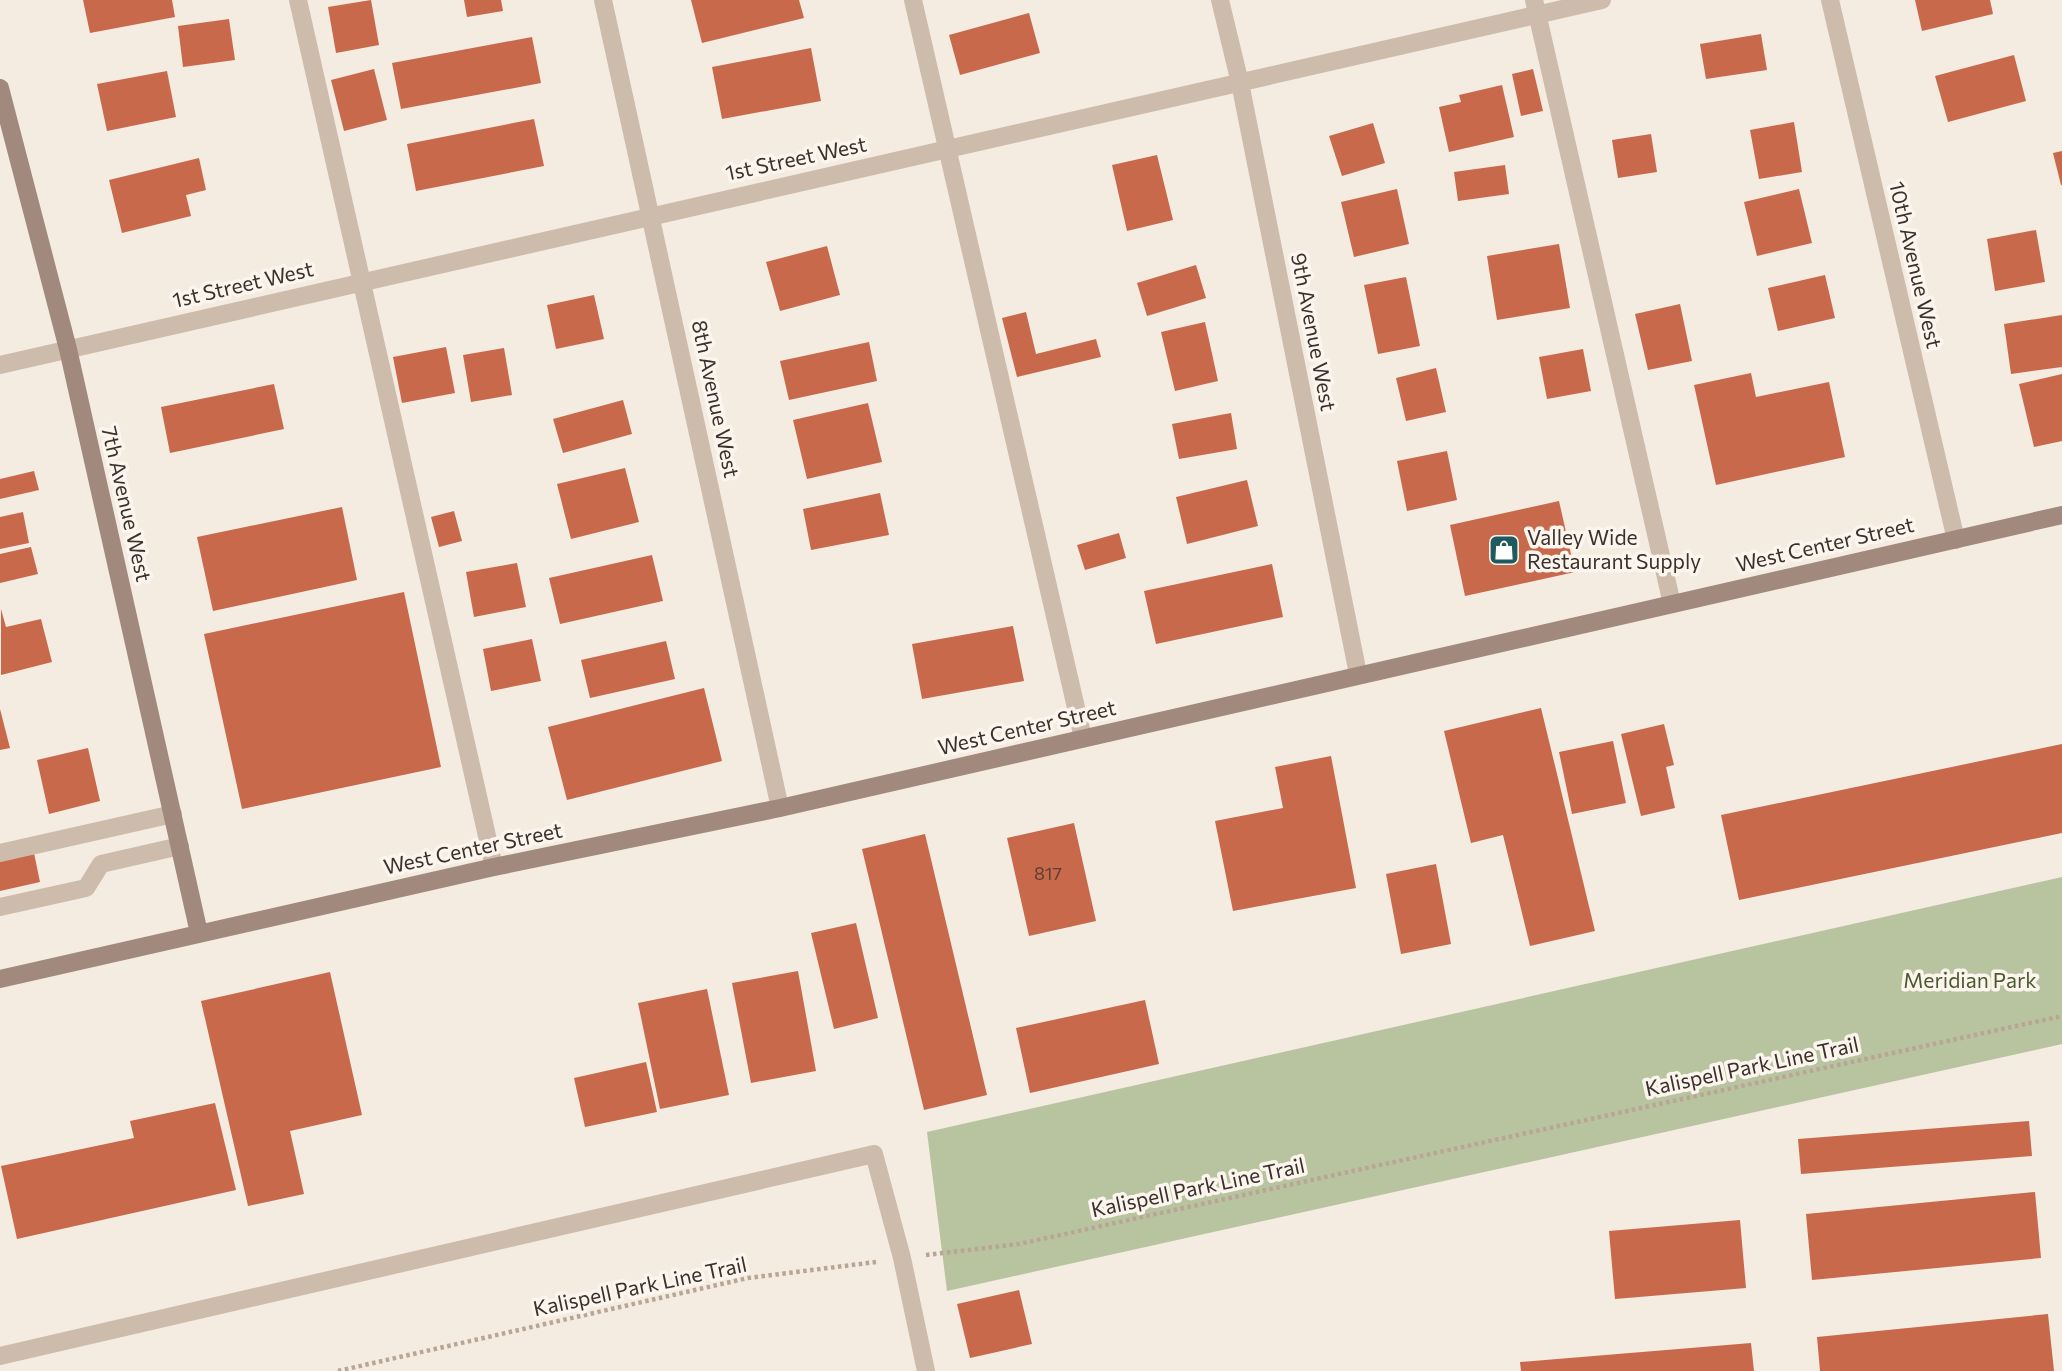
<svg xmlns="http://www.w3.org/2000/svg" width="2062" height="1371" viewBox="0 0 2062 1371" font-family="Commissioner,sans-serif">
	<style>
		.green { fill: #b8c4a0 }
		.building { fill: #c8694b }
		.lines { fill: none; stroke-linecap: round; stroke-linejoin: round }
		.path { stroke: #b9a596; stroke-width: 4.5; stroke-dasharray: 3.5 3.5; stroke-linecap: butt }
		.lane { stroke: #cdbbac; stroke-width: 18 }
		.street { stroke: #cdbbac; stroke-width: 18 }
		.secondary { stroke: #a18a7d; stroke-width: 18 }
		.labels { text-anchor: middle; stroke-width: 7; stroke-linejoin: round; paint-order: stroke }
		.number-label { font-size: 18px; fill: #5e3e33 }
		.street-label { font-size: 21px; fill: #3b302b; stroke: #fbf5ee }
		.poi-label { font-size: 21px; fill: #3b302b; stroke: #fbf5ee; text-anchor: start }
		.park-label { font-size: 21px; fill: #4a5a2e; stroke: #fbf5ee }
	</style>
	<rect width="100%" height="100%" fill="#f4ebe1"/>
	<!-- green -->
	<path class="green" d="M 2062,877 L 2062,1044 L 947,1291 L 927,1132 Z"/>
	<!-- building -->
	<path class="building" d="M 83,0 L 172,0 L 175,17 L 90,33 Z
		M 371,0 L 379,45 L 336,53 L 328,7 Z
		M 464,0 L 501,0 L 503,11 L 467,17 Z
		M 691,0 L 799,0 L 804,18 L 702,43 Z
		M 1915,0 L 1990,0 L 1993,14 L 1922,31 Z
		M 1029,13 L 1040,53 L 960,75 L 949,35 Z
		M 229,19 L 235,60 L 183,67 L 178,26 Z
		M 1761,34 L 1767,70 L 1706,79 L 1700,44 Z
		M 532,37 L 541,83 L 401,109 L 392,63 Z
		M 811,48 L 821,101 L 722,119 L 712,67 Z
		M 2014,55 L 2026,101 L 1948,122 L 1935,76 Z
		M 374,69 L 387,120 L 344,131 L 331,80 Z
		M 1533,69 L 1543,111 L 1521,116 L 1512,74 Z
		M 167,71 L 176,117 L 107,131 L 97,84 Z
		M 1502,85 L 1514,137 L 1449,152 L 1439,107 L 1461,102 L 1459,95 Z
		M 534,119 L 544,166 L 416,191 L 407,144 Z
		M 1794,122 L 1802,172 L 1759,179 L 1750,130 Z
		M 1373,123 L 1385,163 L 1342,176 L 1329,136 Z
		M 1651,134 L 1657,172 L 1618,178 L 1612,140 Z
		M 2062,151 L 2062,185 L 2061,185 L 2053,153 Z
		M 1157,155 L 1173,220 L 1127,231 L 1112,165 Z
		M 199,158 L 206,190 L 186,195 L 191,216 L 122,233 L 109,180 Z
		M 1505,165 L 1509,194 L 1458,201 L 1454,172 Z
		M 1397,189 L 1409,244 L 1354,257 L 1341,202 Z
		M 1799,189 L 1812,243 L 1757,256 L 1744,202 Z
		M 2036,230 L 2045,282 L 1995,291 L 1987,239 Z
		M 1559,244 L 1570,308 L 1497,320 L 1487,256 Z
		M 827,246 L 840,295 L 780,311 L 766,262 Z
		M 1196,265 L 1206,298 L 1147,316 L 1137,283 Z
		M 1825,275 L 1835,318 L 1778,331 L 1768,288 Z
		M 1406,277 L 1420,346 L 1378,354 L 1364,285 Z
		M 594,295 L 604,339 L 556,349 L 547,305 Z
		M 1680,304 L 1692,361 L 1648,370 L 1635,314 Z
		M 1026,312 L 1036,354 L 1096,339 L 1101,357 L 1017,377 L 1002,318 Z
		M 2062,315 L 2062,367 L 2011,374 L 2004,324 Z
		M 1205,322 L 1218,381 L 1175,391 L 1161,332 Z
		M 869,342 L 877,381 L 789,400 L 780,361 Z
		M 446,347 L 455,393 L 402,403 L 393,357 Z
		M 504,348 L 512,395 L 471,402 L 463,355 Z
		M 1583,349 L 1591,391 L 1547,399 L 1539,357 Z
		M 1436,368 L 1446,412 L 1406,421 L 1396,378 Z
		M 1751,373 L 1756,397 L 1829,382 L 1845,457 L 1716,485 L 1694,385 Z
		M 2062,374 L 2062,441 L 2034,447 L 2019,384 Z
		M 274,384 L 284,429 L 170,453 L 161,407 Z
		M 623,400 L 632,434 L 563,453 L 553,419 Z
		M 868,403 L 882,462 L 807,479 L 793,420 Z
		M 1231,413 L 1237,449 L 1179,459 L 1172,424 Z
		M 1447,451 L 1457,500 L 1407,511 L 1397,461 Z
		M 625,468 L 639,522 L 571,539 L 557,484 Z
		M 34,471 L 39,490 L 0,499 L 0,479 Z
		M 1247,480 L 1258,526 L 1187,544 L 1176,497 Z
		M 880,493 L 889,535 L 811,550 L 803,509 Z
		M 1559,501 L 1575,572 L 1465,596 L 1450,525 Z
		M 342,507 L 357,580 L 213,611 L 197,537 Z
		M 454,511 L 462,541 L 439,547 L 431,517 Z
		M 23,512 L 29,543 L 0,549 L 0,517 Z
		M 1119,533 L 1126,558 L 1085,570 L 1077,545 Z
		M 31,547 L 38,574 L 0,583 L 0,554 Z
		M 652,555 L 663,601 L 560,624 L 549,578 Z
		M 517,563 L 526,607 L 474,617 L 466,572 Z
		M 1272,564 L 1283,617 L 1156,644 L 1144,591 Z
		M 404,592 L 441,767 L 242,809 L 204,634 Z
		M 1,609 L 6,627 L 41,619 L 52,662 L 1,675 Z
		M 1013,626 L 1024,681 L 922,699 L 912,644 Z
		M 532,639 L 541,681 L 491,691 L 483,649 Z
		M 666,641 L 675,679 L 590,698 L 581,660 Z
		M 704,688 L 722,761 L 567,800 L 548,727 Z
		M 1541,708 L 1595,931 L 1530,946 L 1503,835 L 1471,843 L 1444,731 Z
		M 0,709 L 10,748 L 0,750 Z
		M 1664,724 L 1674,765 L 1666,767 L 1675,808 L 1641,816 L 1621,734 Z
		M 1613,741 L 1626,803 L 1572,814 L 1559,752 Z
		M 2062,744 L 2062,833 L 1739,900 L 1721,815 Z
		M 88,748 L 100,801 L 49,814 L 37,760 Z
		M 1331,756 L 1356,888 L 1233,911 L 1215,821 L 1283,808 L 1275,767 Z
		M 1074,823 L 1096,921 L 1029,936 L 1007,838 Z
		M 925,834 L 987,1095 L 924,1110 L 862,849 Z
		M 34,853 L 40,882 L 0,891 L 0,860 Z
		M 1436,864 L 1451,944 L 1401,954 L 1386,874 Z
		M 856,923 L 878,1018 L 834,1029 L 811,933 Z
		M 798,971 L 816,1071 L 751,1083 L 732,983 Z
		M 330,972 L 362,1115 L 290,1131 L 304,1194 L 248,1206 L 201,1001 Z
		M 707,989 L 729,1095 L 660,1109 L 638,1003 Z
		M 1145,1000 L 1159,1064 L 1030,1093 L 1016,1028 Z
		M 646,1062 L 657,1112 L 585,1127 L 574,1078 Z
		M 215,1103 L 236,1190 L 17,1239 L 1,1166 L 134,1138 L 130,1121 Z
		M 2029,1121 L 2032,1156 L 1801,1174 L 1798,1139 Z
		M 2035,1192 L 2041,1258 L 1812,1280 L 1806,1214 Z
		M 1740,1220 L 1746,1288 L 1615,1299 L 1609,1231 Z
		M 1019,1290 L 1032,1344 L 970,1358 L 957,1304 Z
		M 2048,1314 L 2054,1371 L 1820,1371 L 1817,1337 Z
		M 1751,1343 L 1754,1371 L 1521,1371 L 1520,1362 Z"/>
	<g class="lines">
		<!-- path -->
		<path class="path" d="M 926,1255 L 1019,1244 L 2062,1016
			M 338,1371 L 748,1278 L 876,1262"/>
		<!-- lane -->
		<path class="lane" d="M 298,0 L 494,867
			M 913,0 L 1083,738
			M 1534,0 L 1672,604
			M 0,853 L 173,814
			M 0,907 L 86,888 L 101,864 L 180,846
			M 0,1356 L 874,1154 L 902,1258 L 926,1371"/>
		<!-- street -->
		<path class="street" d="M 603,0 L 780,808
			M 1220,0 L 1240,83 L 1358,674
			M 1830,0 L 1956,540
			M 0,365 L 1602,0"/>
		<!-- secondary -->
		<path class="secondary" d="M 0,88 L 68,349 L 199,933
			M 0,979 L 494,867 L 780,808 L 2062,515"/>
	</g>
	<!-- icons -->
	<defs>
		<g id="shop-square" transform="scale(1.575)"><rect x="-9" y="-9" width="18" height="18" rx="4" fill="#1f5a5e" stroke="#fbf5ee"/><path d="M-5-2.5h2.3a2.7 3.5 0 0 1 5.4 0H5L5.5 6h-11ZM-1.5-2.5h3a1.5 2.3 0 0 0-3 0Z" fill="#fff"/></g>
	</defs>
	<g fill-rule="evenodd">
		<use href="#shop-square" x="1504" y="550"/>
	</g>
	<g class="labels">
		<!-- number labels -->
		<g class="number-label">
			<text x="1048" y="880">817</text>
		</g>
		<!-- street labels -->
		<g class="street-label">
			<text transform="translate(796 159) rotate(-12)" y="7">1st Street West</text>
			<text transform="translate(1915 265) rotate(77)" y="7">10th Avenue West</text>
			<text transform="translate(243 285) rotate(-13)" y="7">1st Street West</text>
			<text transform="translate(1313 332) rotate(79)" y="7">9th Avenue West</text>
			<text transform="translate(715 399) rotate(78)" y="7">8th Avenue West</text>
			<text transform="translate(126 504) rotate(77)" y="7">7th Avenue West</text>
			<text transform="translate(1825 545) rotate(-13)" y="7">West Center Street</text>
			<text transform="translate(1027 728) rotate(-13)" y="7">West Center Street</text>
			<text transform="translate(473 849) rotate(-12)" y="7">West Center Street</text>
			<text transform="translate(1752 1067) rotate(-12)" y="7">Kalispell Park Line Trail</text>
			<text transform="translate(1198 1188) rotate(-12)" y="7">Kalispell Park Line Trail</text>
			<text transform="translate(640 1287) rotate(-12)" y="7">Kalispell Park Line Trail</text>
		</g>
		<!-- poi labels -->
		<g class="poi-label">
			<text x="1527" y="545">Valley Wide<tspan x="1527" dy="24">Restaurant Supply</tspan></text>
		</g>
		<!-- park labels -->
		<g class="park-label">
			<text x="1970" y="988">Meridian Park</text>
		</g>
	</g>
</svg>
